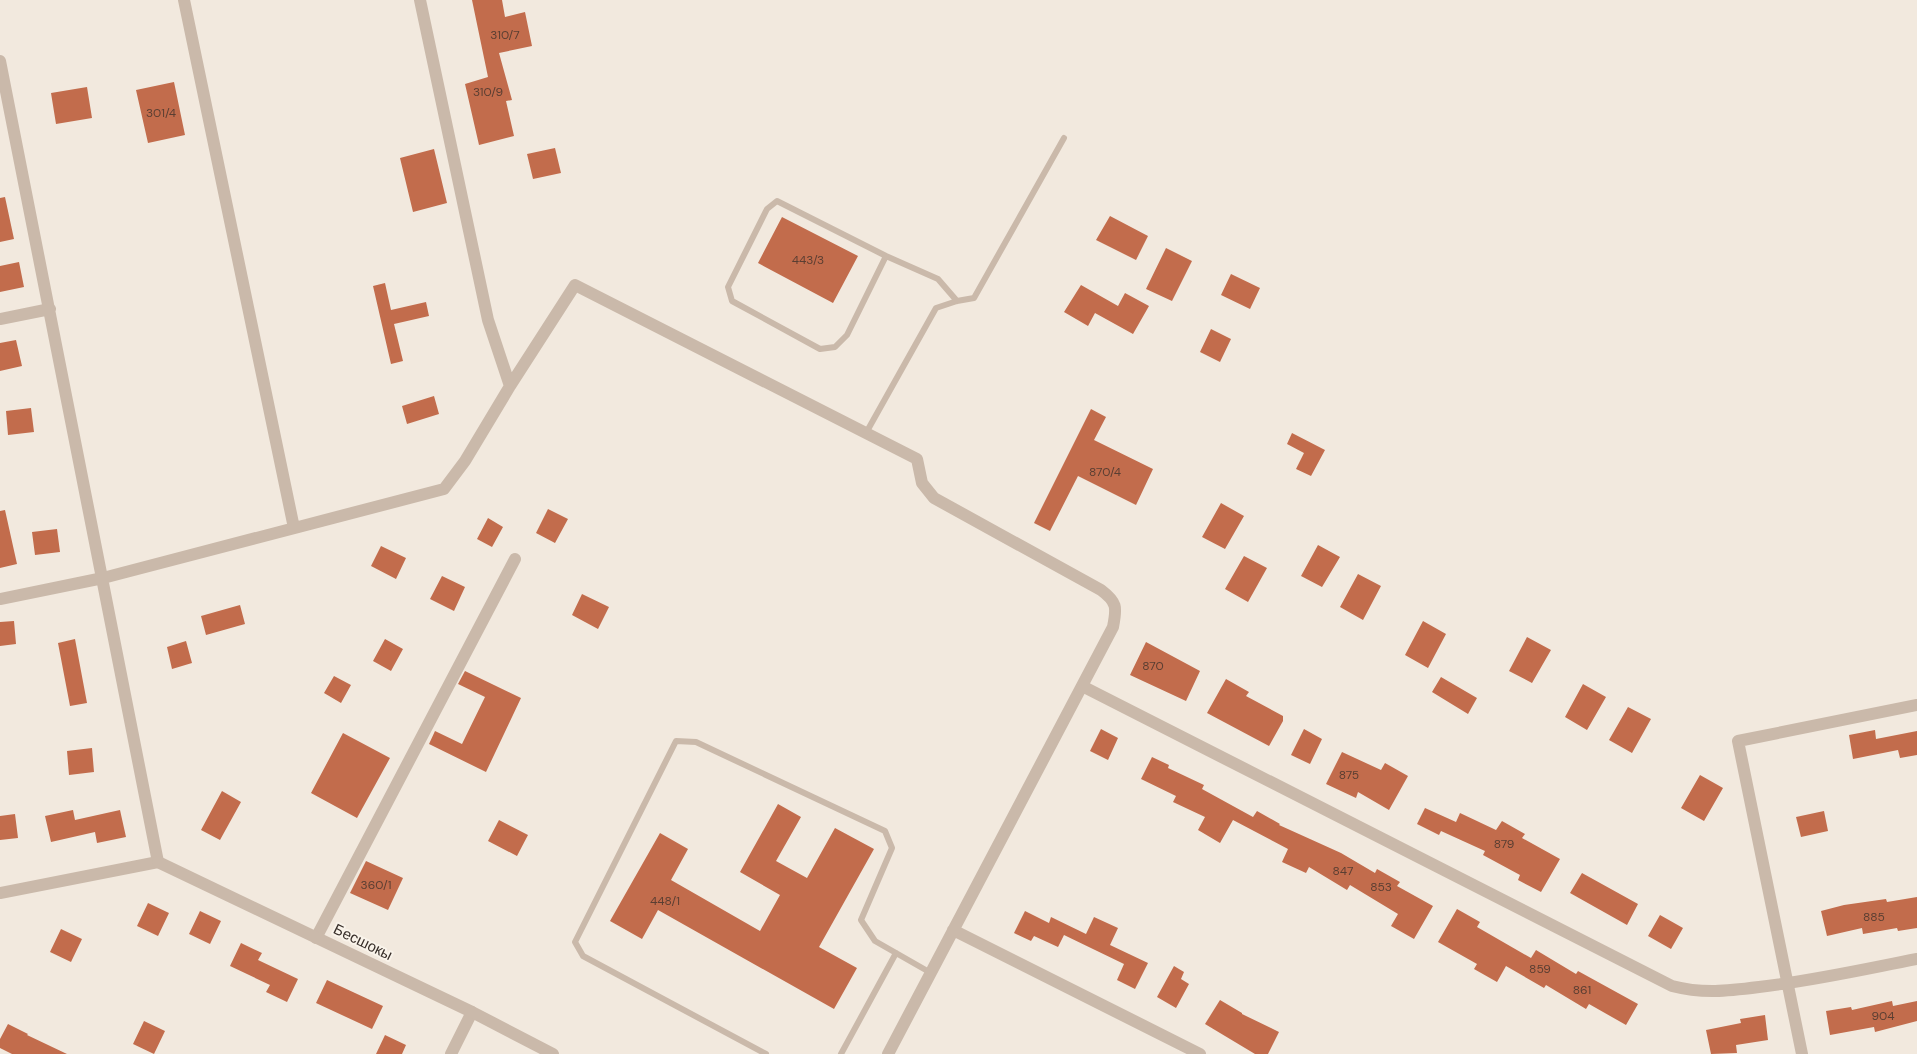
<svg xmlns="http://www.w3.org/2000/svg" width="1917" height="1054" viewBox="0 0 1917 1054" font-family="'DM Sans',sans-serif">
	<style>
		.building { fill: #c26c4c }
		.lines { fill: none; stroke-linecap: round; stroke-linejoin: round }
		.service { stroke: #cab9aa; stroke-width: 6 }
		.minor { stroke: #cab9aa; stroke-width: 12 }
		.tertiary { stroke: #cab9aa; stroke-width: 12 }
		.labels { text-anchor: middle; stroke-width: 4; stroke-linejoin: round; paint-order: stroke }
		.number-label { font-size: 12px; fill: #5a3e32 }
		.street-label { font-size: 15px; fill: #372e29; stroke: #f9f3ea }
	</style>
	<rect width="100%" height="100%" fill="#f2e9de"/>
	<!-- building -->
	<path class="building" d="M 472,0 L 502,0 L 505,17 L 525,12 L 532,46 L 499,53 L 512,100 L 506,101 L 514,136 L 479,145 L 465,84 L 488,77 Z
		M 174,82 L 185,135 L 148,143 L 136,90 Z
		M 87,87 L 92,118 L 56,124 L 51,93 Z
		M 555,148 L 561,173 L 533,179 L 527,154 Z
		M 434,149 L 447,203 L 413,212 L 400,158 Z
		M 5,197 L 14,239 L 0,242 L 0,198 Z
		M 1110,216 L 1148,236 L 1136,260 L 1096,240 Z
		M 782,217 L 858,256 L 833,303 L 758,263 Z
		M 1166,248 L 1192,261 L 1172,301 L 1146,289 Z
		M 19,262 L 24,287 L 0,292 L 0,266 Z
		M 1231,274 L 1260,288 L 1250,309 L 1221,295 Z
		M 385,283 L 391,310 L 426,302 L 429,316 L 394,324 L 403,361 L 391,364 L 373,286 Z
		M 1081,285 L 1118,306 L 1125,293 L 1149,306 L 1133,334 L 1095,313 L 1088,326 L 1064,312 Z
		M 1211,329 L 1231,339 L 1220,362 L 1200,352 Z
		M 16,340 L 22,366 L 0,371 L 0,343 Z
		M 434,396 L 439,414 L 407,424 L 402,406 Z
		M 31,408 L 34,432 L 8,435 L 6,411 Z
		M 1091,409 L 1106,417 L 1094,440 L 1153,469 L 1136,505 L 1078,476 L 1050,531 L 1034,523 Z
		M 1292,433 L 1325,450 L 1311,476 L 1296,469 L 1304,453 L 1287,444 Z
		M 1221,503 L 1244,516 L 1225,549 L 1202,537 Z
		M 548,509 L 568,519 L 555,543 L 536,533 Z
		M 5,510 L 17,564 L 0,568 L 0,511 Z
		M 488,518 L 503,527 L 492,547 L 477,539 Z
		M 57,529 L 60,552 L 35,555 L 32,532 Z
		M 1318,545 L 1340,557 L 1322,587 L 1301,576 Z
		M 381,546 L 406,558 L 396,579 L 371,566 Z
		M 1244,556 L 1267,568 L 1248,602 L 1225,589 Z
		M 1358,574 L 1381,586 L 1363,620 L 1340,607 Z
		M 442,576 L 465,587 L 454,611 L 430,599 Z
		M 582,594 L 609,607 L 598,629 L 572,615 Z
		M 240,605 L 245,624 L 206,635 L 201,616 Z
		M 14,621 L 16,644 L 0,646 L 0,622 Z
		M 1423,621 L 1446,634 L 1428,668 L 1405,655 Z
		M 1527,637 L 1551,650 L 1532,683 L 1509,671 Z
		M 75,639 L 87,703 L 70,706 L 58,643 Z
		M 385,639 L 403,649 L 391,671 L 373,661 Z
		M 186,641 L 192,663 L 172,669 L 167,647 Z
		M 1146,642 L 1200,671 L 1186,701 L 1130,675 Z
		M 465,671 L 521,698 L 486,772 L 429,744 L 435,731 L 462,744 L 485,697 L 458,684 Z
		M 334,676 L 351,685 L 341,703 L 324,693 Z
		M 1441,677 L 1477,698 L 1468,714 L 1432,692 Z
		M 1226,679 L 1249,692 L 1246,696 L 1283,716 L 1283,721 L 1269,746 L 1207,713 Z
		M 1583,684 L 1606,697 L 1587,730 L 1565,717 Z
		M 1628,707 L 1651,719 L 1632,753 L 1609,740 Z
		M 1101,729 L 1118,738 L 1108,760 L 1090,751 Z
		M 1304,729 L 1322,739 L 1310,764 L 1291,755 Z
		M 1875,730 L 1876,739 L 1917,731 L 1917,755 L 1900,758 L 1898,750 L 1853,759 L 1849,735 Z
		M 343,733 L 390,758 L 357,818 L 311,793 Z
		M 92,748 L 94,772 L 69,775 L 67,751 Z
		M 1342,752 L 1381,770 L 1385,763 L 1408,776 L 1389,810 L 1358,792 L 1356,798 L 1326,784 Z
		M 1152,757 L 1169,765 L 1168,768 L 1204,785 L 1202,789 L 1253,817 L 1257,811 L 1280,824 L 1279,825 L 1341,853 L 1375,873 L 1377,869 L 1400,882 L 1397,886 L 1433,906 L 1414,939 L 1391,926 L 1398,914 L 1350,885 L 1347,890 L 1309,867 L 1306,873 L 1282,862 L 1288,849 L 1233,820 L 1220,843 L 1198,830 L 1205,817 L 1173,802 L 1176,796 L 1141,779 Z
		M 1700,775 L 1723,788 L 1704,821 L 1681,808 Z
		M 222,791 L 241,802 L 220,840 L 201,830 Z
		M 778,804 L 801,817 L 776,861 L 807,878 L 835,828 L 874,849 L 819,947 L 857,968 L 834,1009 L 658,910 L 642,939 L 610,921 L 660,833 L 688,849 L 671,880 L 760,931 L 780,895 L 740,872 Z
		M 1425,808 L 1456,822 L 1460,813 L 1496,830 L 1502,821 L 1525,834 L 1522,838 L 1560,859 L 1541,892 L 1518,880 L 1520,875 L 1483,855 L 1485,851 L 1441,831 L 1439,835 L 1417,824 Z
		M 73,810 L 75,820 L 120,810 L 126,837 L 97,843 L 95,832 L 51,842 L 45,816 Z
		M 1824,811 L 1828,831 L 1801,837 L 1796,817 Z
		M 15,814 L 18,838 L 0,840 L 0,816 Z
		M 499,820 L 528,835 L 517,856 L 488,841 Z
		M 366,861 L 403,878 L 388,910 L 350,893 Z
		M 1582,873 L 1638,904 L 1627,925 L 1570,893 Z
		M 1917,897 L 1917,928 L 1898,931 L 1897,928 L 1863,934 L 1862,928 L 1827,936 L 1821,911 L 1844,905 L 1886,899 L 1887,902 Z
		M 148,903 L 169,913 L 158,936 L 137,926 Z
		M 1457,909 L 1480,922 L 1477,927 L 1531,958 L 1536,950 L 1576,974 L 1578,971 L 1638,1004 L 1626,1025 L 1589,1004 L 1586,1009 L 1546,985 L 1544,988 L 1506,966 L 1497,982 L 1474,969 L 1477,964 L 1438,942 Z
		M 200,911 L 221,921 L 210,944 L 189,934 Z
		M 1025,911 L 1049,923 L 1051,917 L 1086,934 L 1094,917 L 1118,928 L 1110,945 L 1148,963 L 1135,989 L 1117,980 L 1124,964 L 1064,935 L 1058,947 L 1034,936 L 1031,941 L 1014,933 Z
		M 1660,915 L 1683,928 L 1671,949 L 1648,936 Z
		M 61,929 L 82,939 L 71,962 L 50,952 Z
		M 241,943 L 262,953 L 258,960 L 298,979 L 287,1002 L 266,992 L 270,985 L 230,966 Z
		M 1174,966 L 1184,972 L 1181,979 L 1189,984 L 1176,1008 L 1157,997 Z
		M 327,980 L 383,1006 L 372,1029 L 316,1003 Z
		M 1220,1000 L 1242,1013 L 1242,1014 L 1279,1032 L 1268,1054 L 1255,1054 L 1205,1024 Z
		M 1892,1001 L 1893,1006 L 1917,1001 L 1917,1021 L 1875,1032 L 1874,1027 L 1830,1035 L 1826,1011 L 1851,1007 L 1852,1010 Z
		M 1765,1015 L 1768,1040 L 1736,1045 L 1737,1053 L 1711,1054 L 1706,1030 L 1741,1023 L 1740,1019 Z
		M 144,1021 L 165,1031 L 154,1054 L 133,1044 Z
		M 8,1024 L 28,1034 L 27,1035 L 67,1054 L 12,1054 L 0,1048 L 0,1039 Z
		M 385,1035 L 406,1045 L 402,1054 L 376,1054 Z"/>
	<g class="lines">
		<!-- service -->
		<path class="service" d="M 886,256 L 847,335 L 835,347 L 820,349 L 732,301 L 728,287 L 767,209 L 777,201 L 886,256 L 938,279 L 957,301
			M 866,433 L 936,308 L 957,301 L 974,298 L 1064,138
			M 766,1054 L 583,956 L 575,942 L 676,741 L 696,742 L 885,831 L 892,848 L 861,920 L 875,941 L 931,973
			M 841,1054 L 896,953"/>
		<!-- minor -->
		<path class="minor" d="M 184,0 L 294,528
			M 420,0 L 488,320 L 510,386
			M 0,61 L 158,862 L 0,893
			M 0,319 L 50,309
			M 0,599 L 103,578 L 444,489 L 465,461 L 510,386 L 575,285 L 917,459 L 922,483 L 934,498 L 1101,590 C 1117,602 1117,607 1113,627 L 888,1054
			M 1082,686 L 1672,986 C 1703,994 1727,991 1759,987 C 1812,981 1865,969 1917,959
			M 953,930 L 1200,1054
			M 316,938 L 515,559
			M 451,1054 L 472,1012
			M 1802,1054 L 1738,741 L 1917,705"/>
		<!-- tertiary -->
		<path class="tertiary" d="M 158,862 L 472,1012 L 553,1054"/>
	</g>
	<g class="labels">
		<!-- number labels -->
		<g class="number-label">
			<text x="505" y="39">310/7</text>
			<text x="488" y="96">310/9</text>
			<text x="161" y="117">301/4</text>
			<text x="808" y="264">443/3</text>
			<text x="1105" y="476">870/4</text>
			<text x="1153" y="670">870</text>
			<text x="1349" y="779">875</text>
			<text x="1504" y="848">879</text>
			<text x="1343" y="875">847</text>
			<text x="376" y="889">360/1</text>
			<text x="1381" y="891">853</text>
			<text x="665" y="905">448/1</text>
			<text x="1874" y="921">885</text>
			<text x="1540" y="973">859</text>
			<text x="1582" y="994">861</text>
			<text x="1883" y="1020">904</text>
		</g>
		<!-- street labels -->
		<g class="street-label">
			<text transform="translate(363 942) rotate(26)" y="5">Бесшокы</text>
		</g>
	</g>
</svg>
